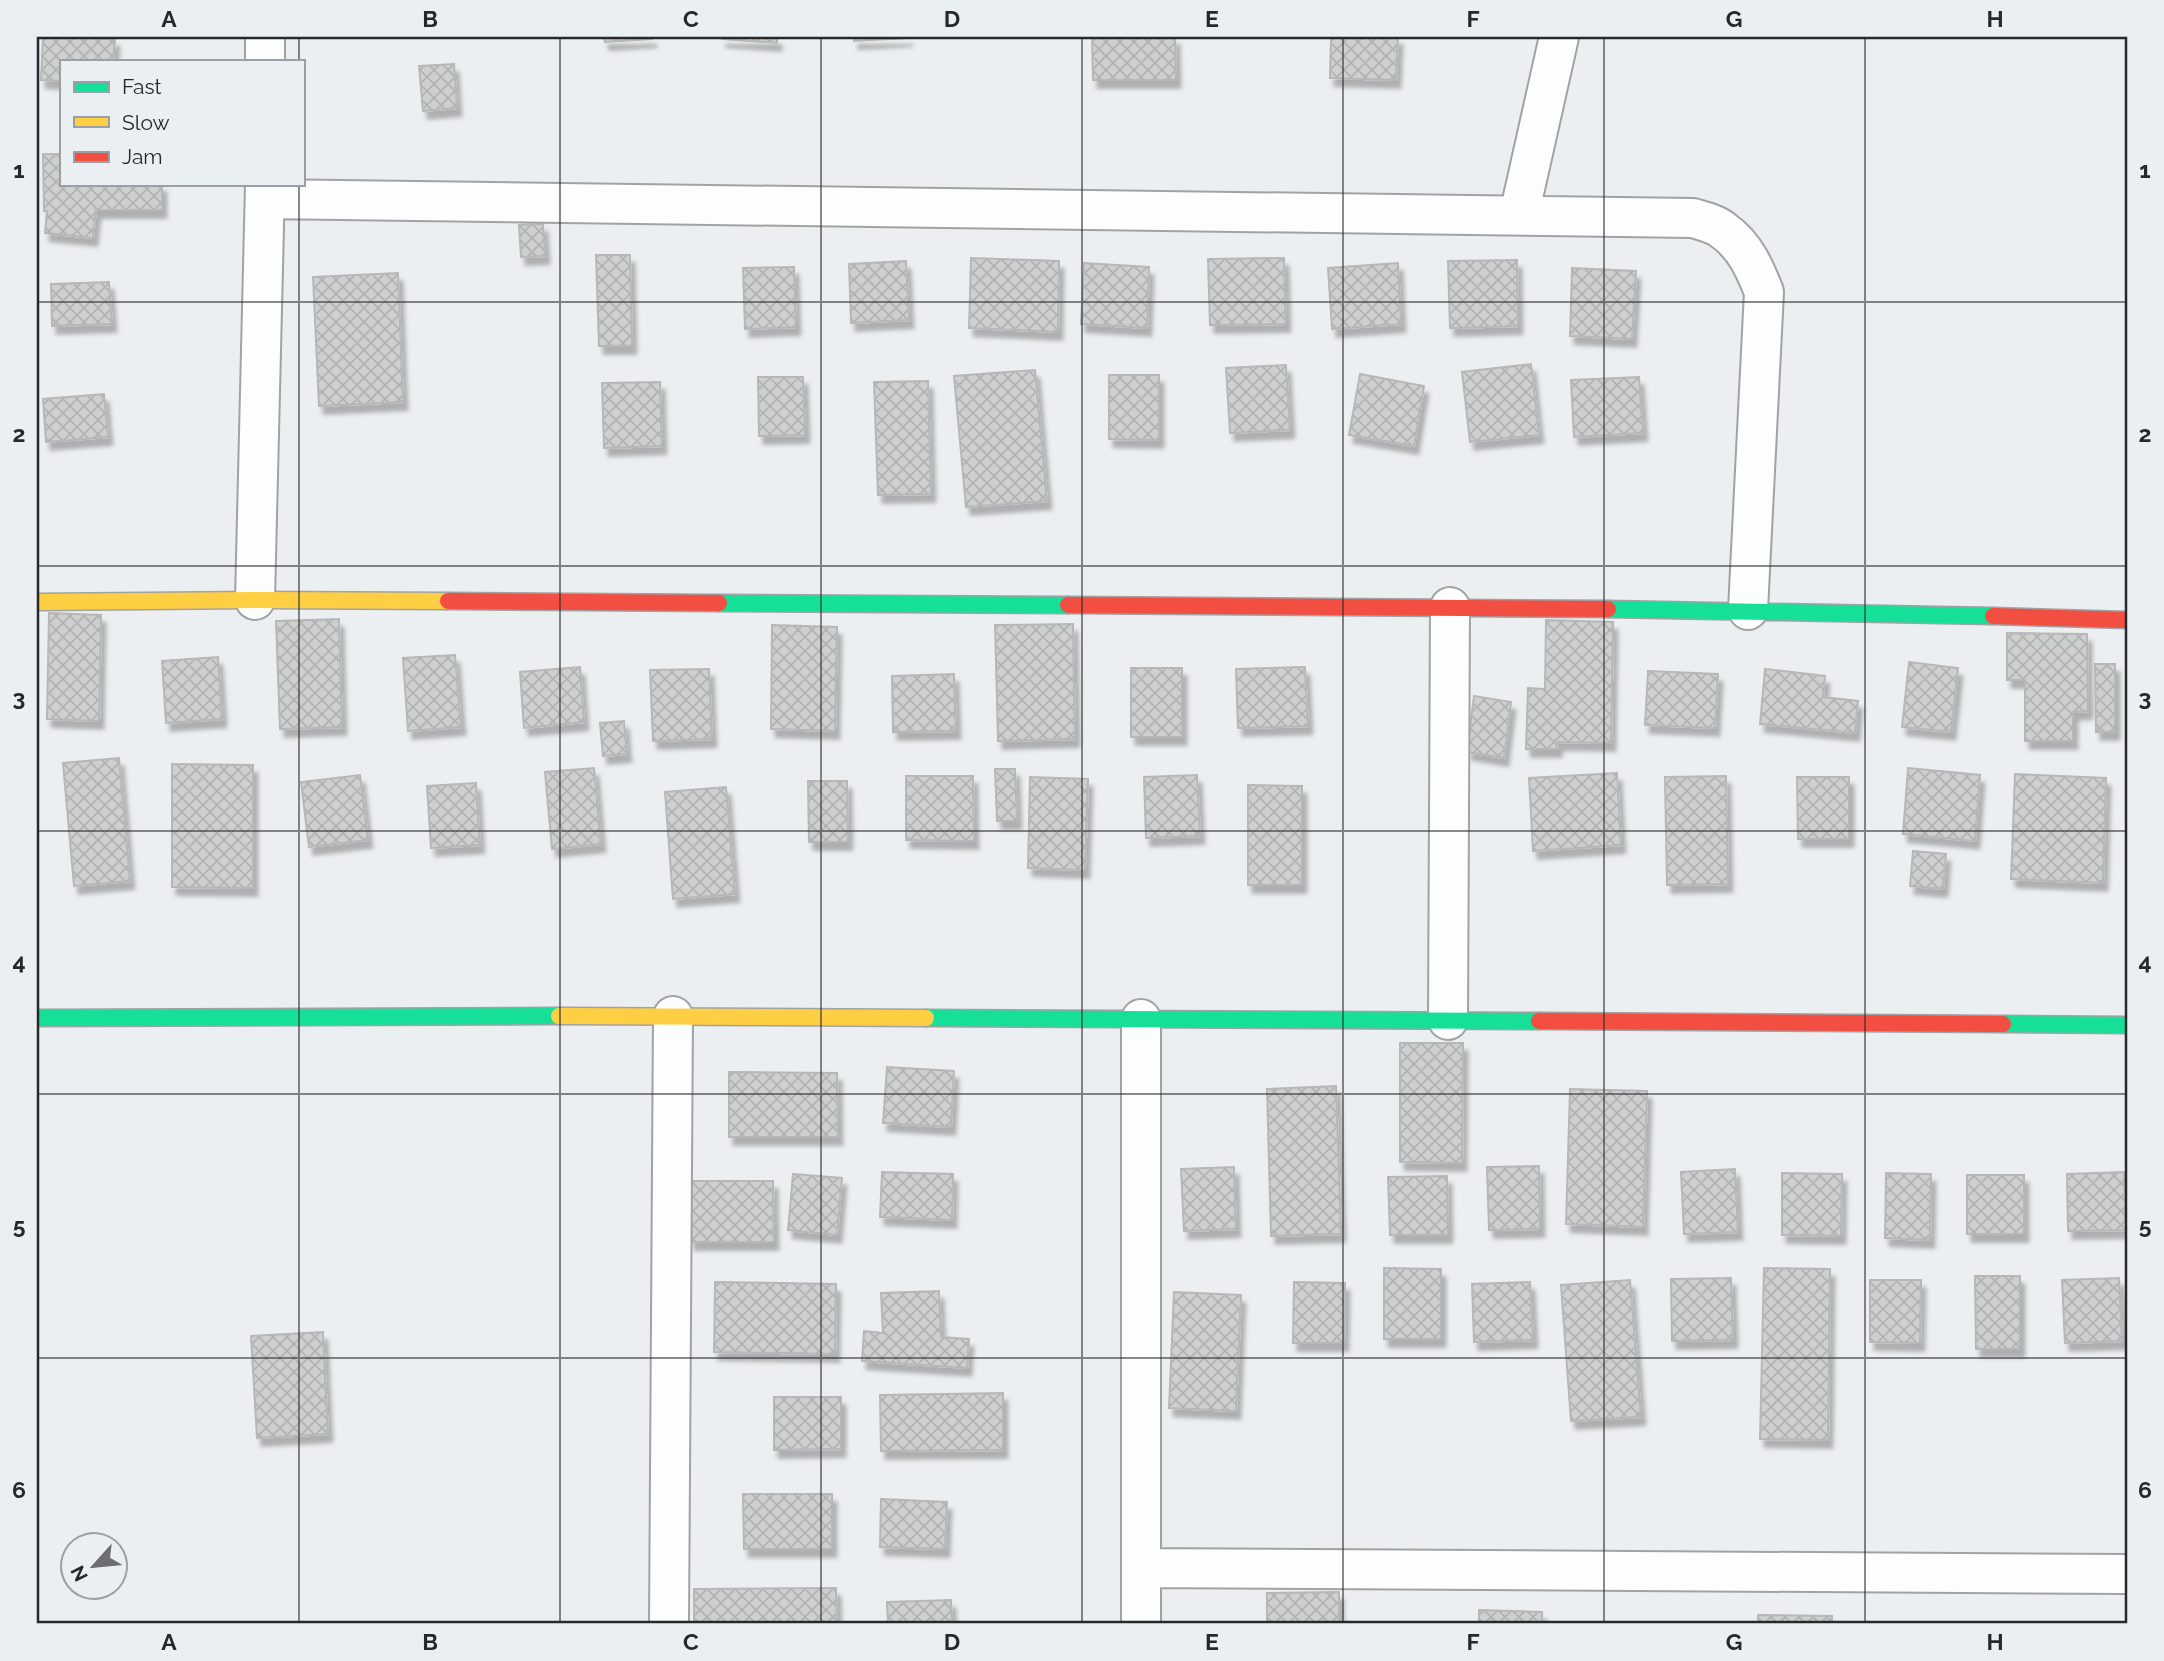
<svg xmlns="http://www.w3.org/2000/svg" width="2164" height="1661" viewBox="0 0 2164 1661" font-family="Raleway,sans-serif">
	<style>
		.building { fill: url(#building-cross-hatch); stroke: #b7b7b8; stroke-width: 2; filter: url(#shadow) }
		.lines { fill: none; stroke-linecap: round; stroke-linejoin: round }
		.street-casing { stroke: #a0a3a4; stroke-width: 42 }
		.fast-casing { stroke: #a0a3a4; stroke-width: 19 }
		.slow-casing { stroke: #a0a3a4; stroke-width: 19 }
		.jam-casing { stroke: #a0a3a4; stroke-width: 19 }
		.street { stroke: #fcfdfd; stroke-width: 38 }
		.fast { stroke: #16e098; stroke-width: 16 }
		.slow { stroke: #ffcf43; stroke-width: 16 }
		.jam { stroke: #f24e42; stroke-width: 16 }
		.grid { fill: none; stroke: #27282a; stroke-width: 2; stroke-opacity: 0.55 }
		.neatline { fill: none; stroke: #27282a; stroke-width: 2.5 }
		.grid-label { font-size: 23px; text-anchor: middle; font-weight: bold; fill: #27282a }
	</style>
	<defs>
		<pattern id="building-cross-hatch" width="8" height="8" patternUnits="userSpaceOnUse" patternTransform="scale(1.75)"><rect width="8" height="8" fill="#cecfcf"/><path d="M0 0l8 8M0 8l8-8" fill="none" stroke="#b1b2b2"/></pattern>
		<filter id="shadow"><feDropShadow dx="4.5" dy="8" stdDeviation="2" flood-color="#0004"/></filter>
	</defs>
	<rect width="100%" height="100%" fill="#eceff1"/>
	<!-- building -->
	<path class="building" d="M 43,37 L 115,39 L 113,61 L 61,61 L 61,81 L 41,80 Z
		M 604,37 L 652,37 L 652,39 L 605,42 Z
		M 722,37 L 777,37 L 777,43 L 722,39 Z
		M 854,37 L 908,37 L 908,38 L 854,41 Z
		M 1092,37 L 1175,37 L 1176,80 L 1093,80 Z
		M 1331,37 L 1398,37 L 1396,80 L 1330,78 Z
		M 454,64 L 457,108 L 423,111 L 419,66 Z
		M 43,154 L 61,154 L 61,184 L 162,184 L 162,210 L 96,210 L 93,238 L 45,233 L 47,211 L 44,211 Z
		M 543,224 L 545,256 L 521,257 L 519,225 Z
		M 596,255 L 630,255 L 632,346 L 599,346 Z
		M 971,258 L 1059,261 L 1058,332 L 969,328 Z
		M 1284,258 L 1286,324 L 1210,325 L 1208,259 Z
		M 1517,260 L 1518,326 L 1450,328 L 1448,261 Z
		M 906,261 L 909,320 L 851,323 L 849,264 Z
		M 1084,263 L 1149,267 L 1147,328 L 1081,324 Z
		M 1398,263 L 1401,324 L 1332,329 L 1328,268 Z
		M 794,267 L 796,327 L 745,329 L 743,268 Z
		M 1572,268 L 1636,271 L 1632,339 L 1570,336 Z
		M 398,273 L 403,402 L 319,406 L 313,277 Z
		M 109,282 L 112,324 L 52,326 L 51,284 Z
		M 1531,364 L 1539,435 L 1470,442 L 1462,372 Z
		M 1286,365 L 1290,430 L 1230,433 L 1226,368 Z
		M 1035,370 L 1047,501 L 966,507 L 954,376 Z
		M 1360,374 L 1424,386 L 1414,446 L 1349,435 Z
		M 1109,375 L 1159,375 L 1159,440 L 1109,439 Z
		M 758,377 L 803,377 L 805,435 L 759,436 Z
		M 1639,377 L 1643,433 L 1574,437 L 1571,380 Z
		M 928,381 L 931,494 L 878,495 L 874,382 Z
		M 660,382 L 662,446 L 604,448 L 602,383 Z
		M 104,394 L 108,437 L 46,442 L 43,399 Z
		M 49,613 L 101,615 L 99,721 L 47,719 Z
		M 339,619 L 342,727 L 280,729 L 276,621 Z
		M 1546,620 L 1613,622 L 1611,743 L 1558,742 L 1557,749 L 1526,749 L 1528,688 L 1545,689 Z
		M 1073,624 L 1075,739 L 998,741 L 995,625 Z
		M 772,625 L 837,627 L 835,731 L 771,729 Z
		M 2007,633 L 2087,634 L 2088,711 L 2073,712 L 2073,741 L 2025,741 L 2025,680 L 2007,680 Z
		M 455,655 L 461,727 L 408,731 L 403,658 Z
		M 218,657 L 222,719 L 166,723 L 162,661 Z
		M 1909,662 L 1958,668 L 1951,732 L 1902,727 Z
		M 2095,664 L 2115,664 L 2115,732 L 2096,732 Z
		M 580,667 L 584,722 L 524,728 L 520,672 Z
		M 1305,667 L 1308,726 L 1238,728 L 1236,669 Z
		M 1131,668 L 1182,668 L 1182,737 L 1131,737 Z
		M 709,669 L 712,739 L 653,741 L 650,670 Z
		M 1765,669 L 1825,676 L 1823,697 L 1858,701 L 1855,733 L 1760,724 Z
		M 1648,671 L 1718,674 L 1715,728 L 1645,725 Z
		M 954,674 L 956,731 L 893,732 L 892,676 Z
		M 1474,696 L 1511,702 L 1504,758 L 1467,752 Z
		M 624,721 L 627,754 L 603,756 L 600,723 Z
		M 119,758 L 130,881 L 74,886 L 63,763 Z
		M 172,764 L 253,765 L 253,888 L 172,887 Z
		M 594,768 L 601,844 L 552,849 L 545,772 Z
		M 1908,768 L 1980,775 L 1975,841 L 1903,834 Z
		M 995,769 L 1015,769 L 1017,821 L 997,821 Z
		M 1617,773 L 1621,845 L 1533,851 L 1529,778 Z
		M 2015,774 L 2106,778 L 2103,883 L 2011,879 Z
		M 360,775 L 368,840 L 309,847 L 301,782 Z
		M 1197,775 L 1200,836 L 1146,838 L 1144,777 Z
		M 906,776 L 973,776 L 974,841 L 906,840 Z
		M 1726,776 L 1728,884 L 1667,885 L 1665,777 Z
		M 1030,777 L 1088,779 L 1085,870 L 1028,868 Z
		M 1797,777 L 1849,777 L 1849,839 L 1798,839 Z
		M 808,781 L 847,781 L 848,842 L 809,842 Z
		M 476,783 L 480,845 L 431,848 L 427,786 Z
		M 1248,785 L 1302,786 L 1302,885 L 1248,885 Z
		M 726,787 L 735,894 L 673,899 L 665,792 Z
		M 1913,851 L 1946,854 L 1943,889 L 1910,886 Z
		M 1400,1043 L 1463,1043 L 1462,1163 L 1400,1162 Z
		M 887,1067 L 954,1071 L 951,1127 L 883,1123 Z
		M 729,1072 L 837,1073 L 838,1137 L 729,1137 Z
		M 1336,1086 L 1341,1234 L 1271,1236 L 1267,1089 Z
		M 1570,1089 L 1647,1091 L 1643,1227 L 1566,1224 Z
		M 1539,1166 L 1540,1229 L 1489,1230 L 1487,1167 Z
		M 1234,1167 L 1236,1229 L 1184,1231 L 1181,1169 Z
		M 1735,1169 L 1738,1232 L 1684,1234 L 1681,1172 Z
		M 882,1172 L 953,1174 L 952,1220 L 880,1217 Z
		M 2124,1172 L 2126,1230 L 2068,1231 L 2067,1174 Z
		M 1782,1173 L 1842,1174 L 1841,1236 L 1782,1235 Z
		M 1886,1173 L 1931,1174 L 1930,1240 L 1885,1238 Z
		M 793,1174 L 842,1178 L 837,1235 L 788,1230 Z
		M 1967,1175 L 2024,1175 L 2024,1234 L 1967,1234 Z
		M 1447,1176 L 1448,1235 L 1390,1235 L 1388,1177 Z
		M 690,1181 L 773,1181 L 774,1242 L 690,1242 Z
		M 1384,1268 L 1441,1269 L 1441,1339 L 1384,1339 Z
		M 1764,1268 L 1830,1269 L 1828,1440 L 1760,1439 Z
		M 1975,1276 L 2020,1276 L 2020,1349 L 1976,1349 Z
		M 1731,1278 L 1733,1340 L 1672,1341 L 1671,1279 Z
		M 2119,1278 L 2122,1341 L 2065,1343 L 2062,1280 Z
		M 1630,1280 L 1641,1417 L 1571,1421 L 1561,1285 Z
		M 1870,1280 L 1921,1280 L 1920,1343 L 1870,1342 Z
		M 715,1282 L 836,1284 L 835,1354 L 714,1352 Z
		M 1294,1282 L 1345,1283 L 1344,1343 L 1293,1343 Z
		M 1530,1282 L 1533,1340 L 1474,1342 L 1472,1284 Z
		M 939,1291 L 941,1337 L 969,1339 L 967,1368 L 862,1361 L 864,1331 L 883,1333 L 881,1293 Z
		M 1174,1292 L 1241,1295 L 1236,1411 L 1169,1408 Z
		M 323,1332 L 328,1434 L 257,1438 L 251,1336 Z
		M 1003,1393 L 1003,1450 L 881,1451 L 880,1395 Z
		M 774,1397 L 841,1397 L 841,1449 L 774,1450 Z
		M 743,1494 L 832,1494 L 832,1549 L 744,1549 Z
		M 881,1499 L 947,1502 L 945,1549 L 880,1547 Z
		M 836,1588 L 837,1624 L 694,1624 L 694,1589 Z
		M 1339,1592 L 1339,1624 L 1267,1624 L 1267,1593 Z
		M 951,1600 L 952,1624 L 888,1624 L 887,1602 Z
		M 1479,1610 L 1542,1612 L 1542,1624 L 1479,1624 Z
		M 1758,1615 L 1832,1616 L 1832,1624 L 1758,1624 Z"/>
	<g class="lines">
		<!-- street casing -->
		<g class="street-casing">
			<path id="street" d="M 265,61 L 265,37
				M 265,199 L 1693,218 C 1703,221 1716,224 1724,231 C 1745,246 1755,269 1764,292 L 1748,610
				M 1519,215 L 1559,37
				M 255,600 L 265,184
				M 1141,1019 L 1141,1624
				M 1448,1020 L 1450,607
				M 1142,1568 L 2127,1574
				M 669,1624 L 673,1016"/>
		</g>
		<!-- fast casing -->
		<g class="fast-casing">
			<path id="fast" d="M 719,603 L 1068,605
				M 1608,609 L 1993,616
				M 37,1018 L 559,1016
				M 926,1018 L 1539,1021
				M 2003,1024 L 2127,1025"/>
		</g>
		<!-- slow casing -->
		<g class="slow-casing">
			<path id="slow" d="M 37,602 L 255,600 L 448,601
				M 559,1016 L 926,1018"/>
		</g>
		<!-- jam casing -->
		<g class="jam-casing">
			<path id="jam" d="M 448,601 L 719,603
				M 1068,605 L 1608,609
				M 1993,616 L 2127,620
				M 1539,1021 L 2003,1024"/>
		</g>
		<!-- street -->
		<use href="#street" class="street"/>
		<!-- fast -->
		<use href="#fast" class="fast"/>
		<!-- slow -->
		<use href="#slow" class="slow"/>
		<!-- jam -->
		<use href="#jam" class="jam"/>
	</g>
	<!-- grid -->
	<path class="grid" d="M 299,37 L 299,61M 560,37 L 560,1624M 821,37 L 821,1624M 1082,37 L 1082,1624M 1343,37 L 1343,1624M 1604,37 L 1604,1624M 1865,37 L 1865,1624M 299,184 L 299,1624M 37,302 L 2127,302M 37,566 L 2127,566M 37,831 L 2127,831M 37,1094 L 2127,1094M 37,1358 L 2127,1358"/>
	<!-- border -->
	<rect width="2164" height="1661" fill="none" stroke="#eaeff3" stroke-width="77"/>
	<!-- legend -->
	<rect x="60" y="60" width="245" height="126" fill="#eaeff3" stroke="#9c9fa3" stroke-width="2"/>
	<rect x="74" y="82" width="35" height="10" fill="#16e098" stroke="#9c9fa3" stroke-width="2"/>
	<text x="122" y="94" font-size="21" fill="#27282a">Fast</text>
	<rect x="74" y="117" width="35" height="10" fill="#ffcf43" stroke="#9c9fa3" stroke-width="2"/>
	<text x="122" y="130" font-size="21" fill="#27282a">Slow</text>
	<rect x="74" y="152" width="35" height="10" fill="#f24e42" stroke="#9c9fa3" stroke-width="2"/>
	<text x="122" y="164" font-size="21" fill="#27282a">Jam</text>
	<!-- north arrow -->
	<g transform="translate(94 1566) rotate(243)"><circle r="33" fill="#eaeff3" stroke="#9c9fa3" stroke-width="2"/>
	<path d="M0-5L12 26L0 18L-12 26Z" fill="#6c6e70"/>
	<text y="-10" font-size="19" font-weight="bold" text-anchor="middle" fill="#27282a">N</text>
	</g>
	<rect x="38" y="38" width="2088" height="1584" class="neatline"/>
	<g class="grid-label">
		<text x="169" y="27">A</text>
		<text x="430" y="27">B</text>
		<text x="691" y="27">C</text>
		<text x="952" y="27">D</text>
		<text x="1212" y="27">E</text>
		<text x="1473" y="27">F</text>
		<text x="1734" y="27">G</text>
		<text x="1995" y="27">H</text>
		<text x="19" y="178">1</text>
		<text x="2145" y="178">1</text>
		<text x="19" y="442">2</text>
		<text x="2145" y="442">2</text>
		<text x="19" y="706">3</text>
		<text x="2145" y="706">3</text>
		<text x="19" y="970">4</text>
		<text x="2145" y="970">4</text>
		<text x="19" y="1234">5</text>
		<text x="2145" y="1234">5</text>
		<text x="19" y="1498">6</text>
		<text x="2145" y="1498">6</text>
		<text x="169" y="1650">A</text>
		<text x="430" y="1650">B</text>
		<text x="691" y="1650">C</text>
		<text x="952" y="1650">D</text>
		<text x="1212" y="1650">E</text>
		<text x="1473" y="1650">F</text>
		<text x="1734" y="1650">G</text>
		<text x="1995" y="1650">H</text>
	</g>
</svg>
